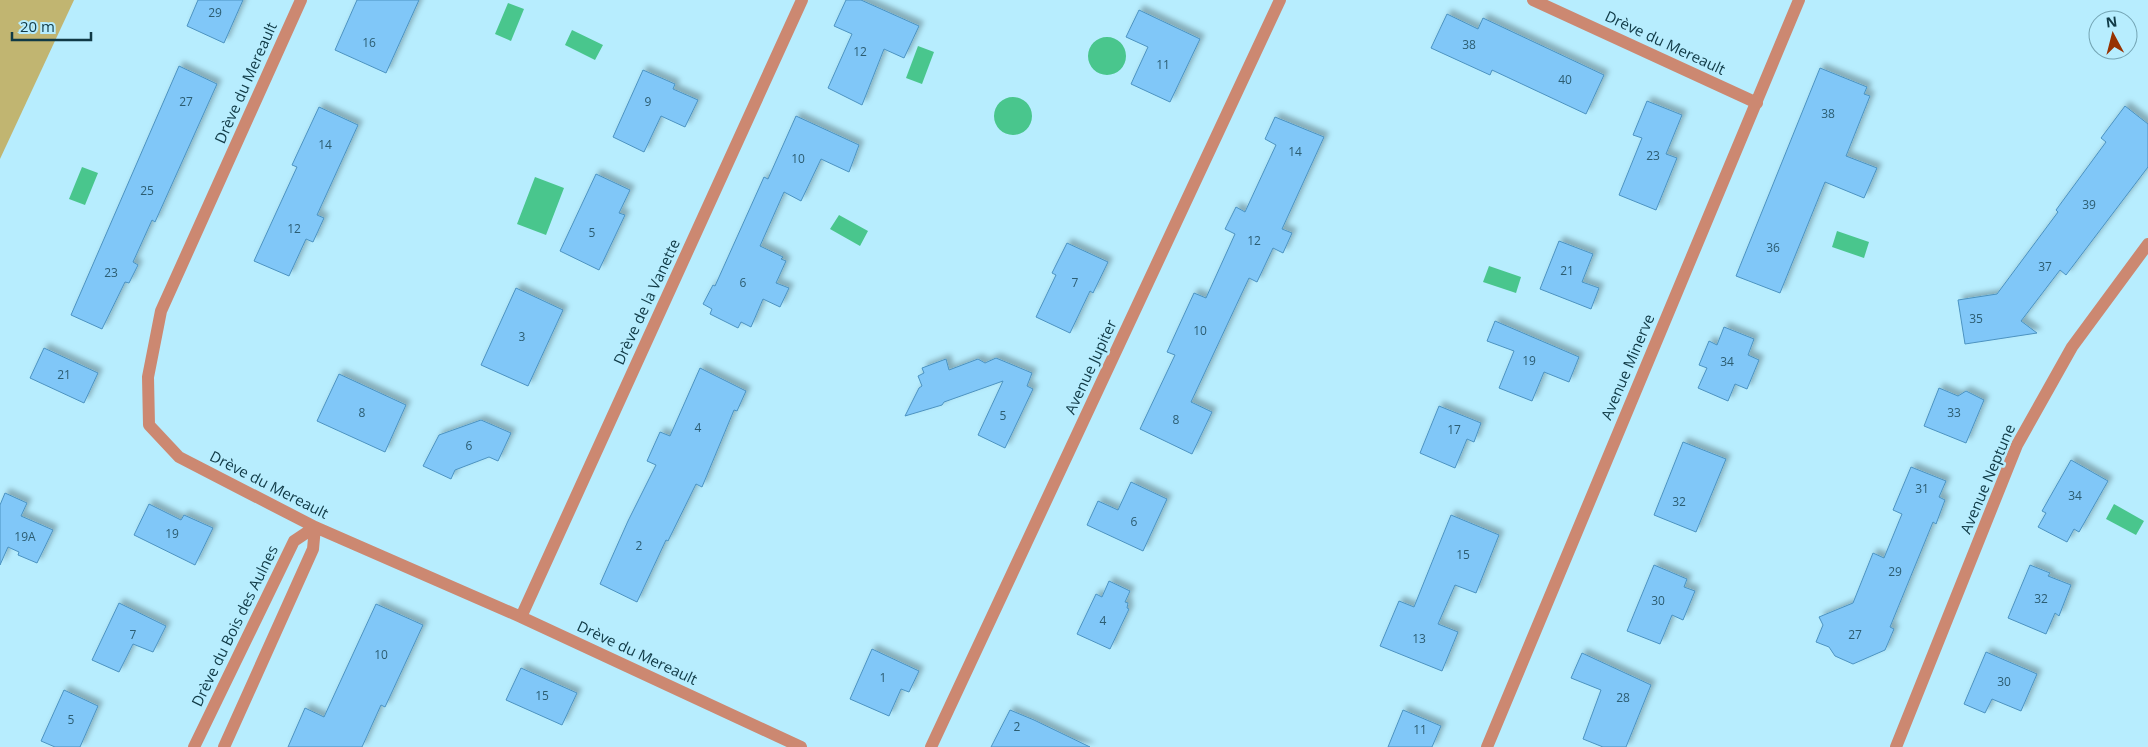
<svg xmlns="http://www.w3.org/2000/svg" width="2148" height="747" viewBox="0 0 2148 747" font-family="'Open Sans',sans-serif">
	<style>
		.green { fill: #c1b571 }
		.water { fill: #49c68d }
		.building { fill: #80c7f8; stroke: #4c93c1; filter: url(#shadow) }
		.lines { fill: none; stroke-linecap: round; stroke-linejoin: round }
		.minor { stroke: #cc8871; stroke-width: 12 }
		.labels { text-anchor: middle; stroke-width: 5; stroke-linejoin: round; paint-order: stroke }
		.number-label { font-size: 12px; fill: #2c5d72 }
		.street-label { font-size: 15px; fill: #103a46; stroke: #b7edfe }
	</style>
	<defs>
		<filter id="shadow"><feDropShadow dx="4.5" dy="-4.5" stdDeviation="2.5" flood-color="#0004"/></filter>
	</defs>
	<rect width="100%" height="100%" fill="#b7edfe"/>
	<!-- green -->
	<path class="green" d="M 0,0 L 74,0 L 0,159 Z"/>
	<!-- water -->
	<path class="water" d="M 508,3 L 524,9 L 511,41 L 495,34 Z
		M 572,30 L 603,45 L 595,60 L 565,45 Z
		M1088 56a19 19 0 1 1 38 0a19 19 0 1 1-38 0Z
		M 918,46 L 934,52 L 922,84 L 906,78 Z
		M994 116a19 19 0 1 1 38 0a19 19 0 1 1-38 0Z
		M 82,167 L 98,173 L 85,205 L 69,199 Z
		M 535,177 L 564,188 L 546,235 L 517,224 Z
		M 839,215 L 868,231 L 860,246 L 830,229 Z
		M 1837,231 L 1869,242 L 1864,258 L 1832,247 Z
		M 1489,266 L 1521,277 L 1516,293 L 1483,282 Z
		M 2114,504 L 2144,521 L 2136,535 L 2106,519 Z"/>
	<!-- building -->
	<path class="building" d="M 198,0 L 243,0 L 224,43 L 187,26 Z
		M 357,0 L 419,0 L 386,73 L 335,50 Z
		M 846,0 L 861,0 L 919,26 L 904,58 L 884,49 L 862,105 L 828,88 L 852,34 L 834,26 Z
		M 1139,10 L 1200,39 L 1170,102 L 1131,84 L 1148,47 L 1126,37 Z
		M 1447,14 L 1478,29 L 1483,18 L 1604,75 L 1586,114 L 1492,70 L 1490,75 L 1431,48 Z
		M 179,66 L 217,84 L 155,222 L 152,220 L 133,262 L 138,265 L 129,283 L 125,282 L 102,329 L 71,315 Z
		M 1820,68 L 1867,87 L 1864,94 L 1870,96 L 1846,156 L 1877,168 L 1864,198 L 1825,182 L 1780,293 L 1736,276 Z
		M 643,70 L 675,84 L 673,89 L 698,100 L 685,127 L 661,116 L 644,152 L 613,137 Z
		M 1647,101 L 1682,115 L 1666,154 L 1677,158 L 1656,210 L 1619,195 L 1642,138 L 1633,135 Z
		M 2125,106 L 2148,124 L 2148,167 L 2066,275 L 2060,270 L 2021,321 L 2037,333 L 1965,344 L 1958,300 L 1997,294 L 2058,212 L 2056,210 L 2106,142 L 2101,138 Z
		M 319,107 L 358,125 L 317,215 L 324,218 L 313,242 L 306,239 L 289,276 L 254,261 L 297,167 L 292,165 Z
		M 796,116 L 859,145 L 849,172 L 821,159 L 801,201 L 784,192 L 760,246 L 783,257 L 781,259 L 786,261 L 776,283 L 789,288 L 780,307 L 763,299 L 751,327 L 741,322 L 738,328 L 710,314 L 712,309 L 703,304 L 713,285 L 715,286 L 764,177 L 768,179 Z
		M 1275,117 L 1324,137 L 1282,229 L 1292,233 L 1283,253 L 1273,248 L 1257,282 L 1249,278 L 1191,402 L 1212,412 L 1192,454 L 1140,429 L 1175,355 L 1167,352 L 1194,293 L 1206,298 L 1235,234 L 1225,229 L 1236,207 L 1245,212 L 1276,145 L 1265,139 Z
		M 596,174 L 630,190 L 619,213 L 625,215 L 599,270 L 560,251 Z
		M 1559,241 L 1593,254 L 1582,282 L 1599,288 L 1591,309 L 1540,289 Z
		M 1067,243 L 1108,262 L 1093,293 L 1090,291 L 1070,333 L 1036,317 L 1056,275 L 1052,273 Z
		M 516,288 L 563,310 L 528,386 L 481,365 Z
		M 1495,321 L 1579,357 L 1569,382 L 1544,372 L 1532,401 L 1499,388 L 1514,351 L 1487,341 Z
		M 1724,327 L 1754,339 L 1748,355 L 1759,360 L 1747,389 L 1735,384 L 1728,401 L 1698,388 L 1707,368 L 1699,365 L 1709,341 L 1717,345 Z
		M 44,348 L 98,373 L 84,403 L 30,378 Z
		M 996,358 L 1032,373 L 1027,386 L 1033,389 L 1005,448 L 978,435 L 1003,381 L 944,402 L 942,405 L 905,416 L 919,388 L 922,386 L 918,376 L 924,373 L 922,368 L 946,359 L 949,370 L 978,359 L 985,363 Z
		M 700,368 L 746,391 L 737,411 L 734,410 L 702,487 L 696,484 L 668,541 L 666,540 L 637,602 L 600,584 L 628,521 L 656,465 L 647,461 L 660,432 L 670,436 Z
		M 339,374 L 406,405 L 385,452 L 317,421 Z
		M 1939,388 L 1958,396 L 1966,391 L 1984,400 L 1966,443 L 1924,426 Z
		M 1439,406 L 1481,423 L 1474,442 L 1467,439 L 1455,468 L 1420,453 Z
		M 481,420 L 511,433 L 498,461 L 489,457 L 455,470 L 451,479 L 423,466 L 439,435 Z
		M 1683,442 L 1726,459 L 1696,532 L 1654,515 Z
		M 2071,460 L 2108,481 L 2079,532 L 2074,529 L 2067,542 L 2038,527 L 2046,513 L 2042,511 Z
		M 1911,467 L 1946,481 L 1939,497 L 1945,500 L 1936,524 L 1933,522 L 1890,627 L 1894,629 L 1885,650 L 1853,664 L 1835,656 L 1829,647 L 1816,642 L 1823,625 L 1819,617 L 1853,603 L 1873,553 L 1884,558 L 1902,514 L 1893,510 Z
		M 1131,482 L 1167,499 L 1143,551 L 1087,525 L 1098,501 L 1118,510 Z
		M 5,493 L 27,503 L 21,516 L 53,530 L 37,563 L 18,555 L 19,552 L 8,547 L 0,565 L 0,505 Z
		M 149,504 L 181,520 L 184,515 L 213,528 L 195,565 L 134,535 Z
		M 1451,515 L 1499,535 L 1476,593 L 1455,585 L 1438,624 L 1458,632 L 1442,671 L 1380,646 L 1399,601 L 1414,607 Z
		M 1654,565 L 1687,579 L 1684,587 L 1695,591 L 1683,620 L 1672,615 L 1660,644 L 1627,631 Z
		M 2030,565 L 2050,573 L 2048,576 L 2071,585 L 2059,616 L 2055,613 L 2046,634 L 2008,618 Z
		M 1109,581 L 1130,591 L 1125,602 L 1128,603 L 1127,608 L 1129,609 L 1110,649 L 1077,634 L 1096,594 L 1102,597 Z
		M 119,603 L 166,626 L 153,652 L 133,644 L 119,672 L 92,660 Z
		M 376,604 L 423,625 L 385,707 L 381,705 L 362,747 L 288,747 L 305,708 L 324,717 Z
		M 872,649 L 919,671 L 909,692 L 901,689 L 889,716 L 850,699 Z
		M 1986,652 L 2037,674 L 2021,711 L 1992,699 L 1985,713 L 1964,704 Z
		M 1582,653 L 1651,685 L 1626,747 L 1603,747 L 1583,739 L 1601,690 L 1571,678 Z
		M 521,668 L 577,693 L 562,725 L 506,700 Z
		M 64,690 L 98,706 L 80,747 L 55,747 L 41,741 Z
		M 1010,710 L 1034,720 L 1090,747 L 991,747 Z
		M 1403,710 L 1441,726 L 1432,747 L 1388,747 Z"/>
	<g class="lines">
		<!-- minor -->
		<path class="minor" d="M 301,0 L 161,311 L 148,377 L 149,425 L 179,457 L 315,527 L 521,617 L 801,747
			M 1533,0 L 1757,103
			M 521,617 L 802,0
			M 194,747 L 294,541 L 315,527
			M 224,747 L 313,549 L 315,527
			M 931,747 L 1280,0
			M 1487,747 L 1799,0
			M 1896,747 L 2017,445 L 2072,347 L 2148,244"/>
	</g>
	<g class="labels">
		<!-- number labels -->
		<g class="number-label">
			<text x="215" y="17">29</text>
			<text x="369" y="47">16</text>
			<text x="1469" y="49">38</text>
			<text x="860" y="56">12</text>
			<text x="1163" y="69">11</text>
			<text x="1565" y="84">40</text>
			<text x="186" y="106">27</text>
			<text x="648" y="106">9</text>
			<text x="1828" y="118">38</text>
			<text x="325" y="149">14</text>
			<text x="1295" y="156">14</text>
			<text x="1653" y="160">23</text>
			<text x="798" y="163">10</text>
			<text x="147" y="195">25</text>
			<text x="2089" y="209">39</text>
			<text x="294" y="233">12</text>
			<text x="592" y="237">5</text>
			<text x="1254" y="245">12</text>
			<text x="1773" y="252">36</text>
			<text x="2045" y="271">37</text>
			<text x="1567" y="275">21</text>
			<text x="111" y="277">23</text>
			<text x="743" y="287">6</text>
			<text x="1075" y="287">7</text>
			<text x="1976" y="323">35</text>
			<text x="1200" y="335">10</text>
			<text x="522" y="341">3</text>
			<text x="1529" y="365">19</text>
			<text x="1727" y="366">34</text>
			<text x="64" y="379">21</text>
			<text x="362" y="417">8</text>
			<text x="1954" y="417">33</text>
			<text x="1003" y="420">5</text>
			<text x="1176" y="424">8</text>
			<text x="698" y="432">4</text>
			<text x="1454" y="434">17</text>
			<text x="469" y="450">6</text>
			<text x="1922" y="493">31</text>
			<text x="2075" y="500">34</text>
			<text x="1679" y="506">32</text>
			<text x="1134" y="526">6</text>
			<text x="172" y="538">19</text>
			<text x="25" y="541">19A</text>
			<text x="639" y="550">2</text>
			<text x="1463" y="559">15</text>
			<text x="1895" y="576">29</text>
			<text x="2041" y="603">32</text>
			<text x="1658" y="605">30</text>
			<text x="1103" y="625">4</text>
			<text x="133" y="639">7</text>
			<text x="1855" y="639">27</text>
			<text x="1419" y="643">13</text>
			<text x="381" y="659">10</text>
			<text x="883" y="682">1</text>
			<text x="2004" y="686">30</text>
			<text x="542" y="700">15</text>
			<text x="1623" y="702">28</text>
			<text x="71" y="724">5</text>
			<text x="1017" y="731">2</text>
			<text x="1420" y="734">11</text>
		</g>
		<!-- street labels -->
		<g class="street-label">
			<text transform="translate(1665 43) rotate(25)" y="5">Drève du Mereault</text>
			<text transform="translate(246 83) rotate(-66)" y="5">Drève du Mereault</text>
			<text transform="translate(647 302) rotate(-65)" y="5">Drève de la Vanette</text>
			<text transform="translate(1091 367) rotate(-65)" y="5">Avenue Jupiter</text>
			<text transform="translate(1628 367) rotate(-67)" y="5">Avenue Minerve</text>
			<text transform="translate(1988 479) rotate(-67)" y="5">Avenue Neptune</text>
			<text transform="translate(269 485) rotate(27)" y="5">Drève du Mereault</text>
			<text transform="translate(235 626) rotate(-64)" y="5">Drève du Bois des Aulnes</text>
			<text transform="translate(637 653) rotate(25)" y="5">Drève du Mereault</text>
		</g>
	</g>
	<!-- north arrow -->
	<g transform="translate(2113 35) rotate(353)"><circle r="24" fill="#b7edfe" stroke="#74a5b4"/>
	<path d="M0-4L9 19L0 12L-9 19Z" fill="#973201"/>
	<text y="-8" font-size="14" font-weight="bold" text-anchor="middle" fill="#103a46">N</text>
	</g>
	<!-- scale -->
	<path d="M12 32v8h79v-8" fill="none" stroke="#103a46" stroke-width="2.5"/>
	<text x="20" y="32" font-size="15" fill="#103a46" stroke="#b7edfe" stroke-width="4" paint-order="stroke">20 m</text>
</svg>
